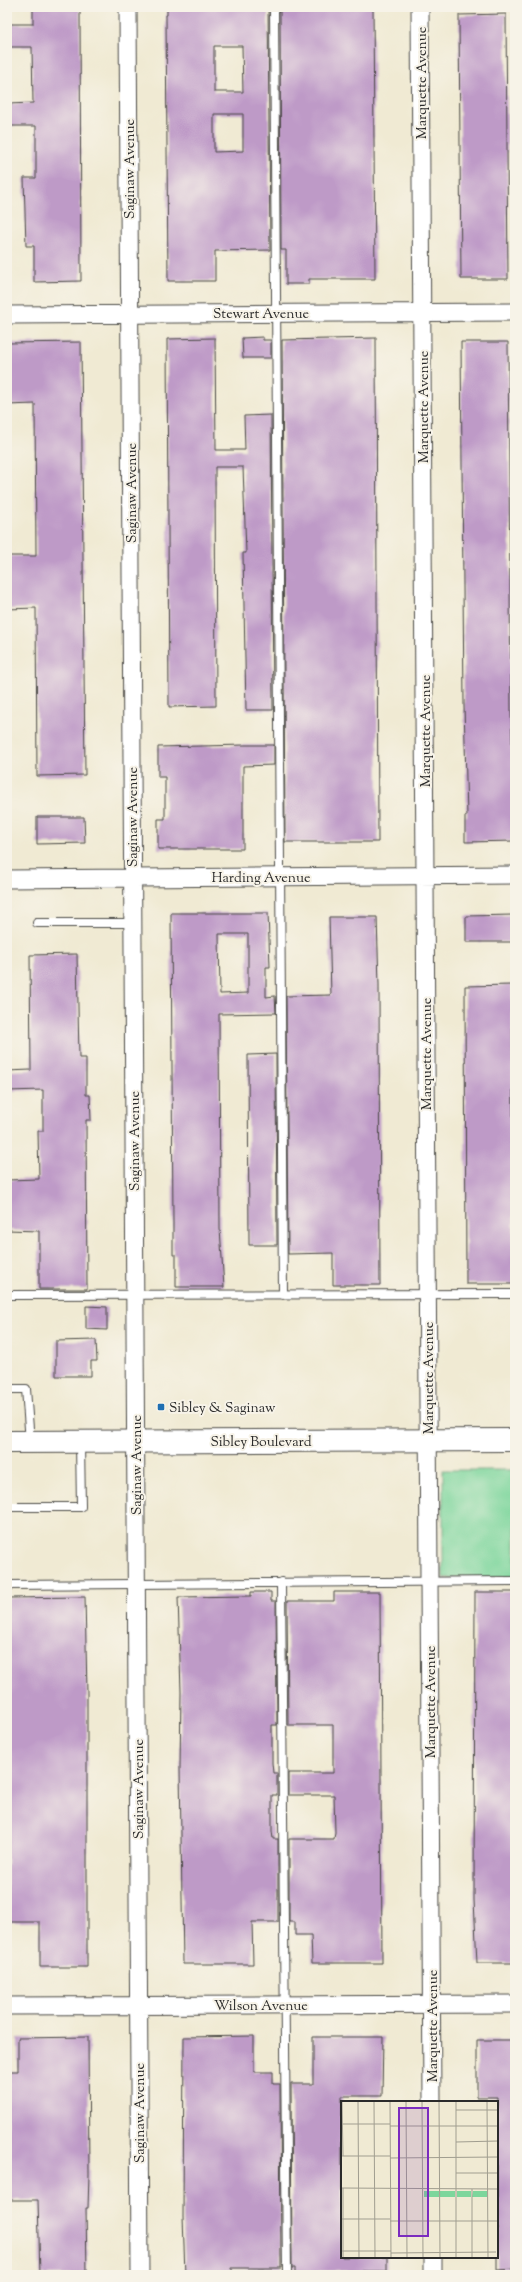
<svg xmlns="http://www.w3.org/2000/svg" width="522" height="2282" viewBox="0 0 522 2282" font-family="'Sorts Mill Goudy',serif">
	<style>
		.green { fill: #7dd69c; stroke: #548064 }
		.building { fill: #be9ac7; fill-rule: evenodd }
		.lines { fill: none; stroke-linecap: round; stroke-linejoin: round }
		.lane-casing { stroke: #494844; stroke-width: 10 }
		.street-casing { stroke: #494844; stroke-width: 19 }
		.secondary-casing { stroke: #494844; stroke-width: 24 }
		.lane { stroke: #fff; stroke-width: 8 }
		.street { stroke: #fff; stroke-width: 17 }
		.secondary { stroke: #fff; stroke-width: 22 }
		.poi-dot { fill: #1f6fb2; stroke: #f7f3e8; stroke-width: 1.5 }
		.labels { text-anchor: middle; stroke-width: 4; stroke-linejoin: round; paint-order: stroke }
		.street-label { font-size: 14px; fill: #2b2b2b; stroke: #f7f3e8 }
		.poi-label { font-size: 14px; fill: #2b2b2b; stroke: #f7f3e8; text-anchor: start }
		.inset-road { fill: none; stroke: #a19e90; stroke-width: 1 }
		.view { fill: #7b2cbf; fill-opacity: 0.15; stroke: #7b2cbf; stroke-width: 2 }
		.inset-edge { fill: none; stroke: #2b2b2b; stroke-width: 2 }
	</style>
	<rect width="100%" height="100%" fill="#f7f3e8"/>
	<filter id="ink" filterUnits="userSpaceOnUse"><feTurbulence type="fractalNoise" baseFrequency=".025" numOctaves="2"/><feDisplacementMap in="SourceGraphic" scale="8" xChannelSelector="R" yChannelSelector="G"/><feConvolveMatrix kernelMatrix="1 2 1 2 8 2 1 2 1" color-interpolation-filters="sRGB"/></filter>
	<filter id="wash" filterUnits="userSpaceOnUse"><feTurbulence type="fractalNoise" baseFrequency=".012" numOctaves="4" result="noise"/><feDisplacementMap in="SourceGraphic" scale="16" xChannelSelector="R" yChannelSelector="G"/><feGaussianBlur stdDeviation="0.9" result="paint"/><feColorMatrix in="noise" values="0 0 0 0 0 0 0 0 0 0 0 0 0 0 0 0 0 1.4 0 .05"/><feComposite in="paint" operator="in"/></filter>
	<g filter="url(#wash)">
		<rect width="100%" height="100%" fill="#f0ead3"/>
		<!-- green -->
		<path class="green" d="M 443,1470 L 515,1470 L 515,1577 L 443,1578 Z"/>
		<g id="blocks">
			<!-- building -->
			<path class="building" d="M 33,7 L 80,7 L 81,281 L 34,282 L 34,246 L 26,246 L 24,178 L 36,178 L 36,126 L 7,126 L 7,104 L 33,103 L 32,47 L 7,47 L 7,24 L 33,24 Z
				M 167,7 L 268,7 L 270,250 L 215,251 L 215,281 L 168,281 L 166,15 L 167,15 ZM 214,46 L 242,46 L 243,92 L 214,92 ZM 214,114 L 243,114 L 243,151 L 214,152 Z
				M 280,7 L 373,7 L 375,279 L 309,279 L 309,284 L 286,284 L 286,250 L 281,250 Z
				M 506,14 L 508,279 L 461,279 L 459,15 Z
				M 263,337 L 263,340 L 271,340 L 271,358 L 243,358 L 242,338 Z
				M 215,338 L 216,450 L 245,450 L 244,416 L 271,415 L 273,710 L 246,710 L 243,553 L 246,553 L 243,467 L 215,467 L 216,706 L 169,707 L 167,339 Z
				M 376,338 L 378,842 L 285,842 L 282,340 Z
				M 81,342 L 85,775 L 37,776 L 36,608 L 7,609 L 7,556 L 36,556 L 35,404 L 7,405 L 7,343 Z
				M 461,342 L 508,342 L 511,713 L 512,747 L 515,747 L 515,841 L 465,842 L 465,816 L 467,816 L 464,705 Z
				M 245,745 L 274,745 L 274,765 L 243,766 L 243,849 L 158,849 L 158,819 L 165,819 L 165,777 L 158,777 L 158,747 Z
				M 37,817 L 84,817 L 85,843 L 37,844 Z
				M 171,913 L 268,913 L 270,967 L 266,967 L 266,997 L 275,996 L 276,1013 L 219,1014 L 220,1229 L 224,1287 L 176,1287 L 176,1255 L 173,1255 L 173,1223 ZM 219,934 L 248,934 L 248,993 L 220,994 Z
				M 513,915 L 513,942 L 466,942 L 466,916 Z
				M 329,917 L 377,917 L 379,985 L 380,1285 L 333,1285 L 333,1253 L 288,1254 L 286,996 L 331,995 Z
				M 77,954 L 79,1058 L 86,1058 L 86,1095 L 90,1095 L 91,1120 L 86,1120 L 87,1289 L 39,1289 L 39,1231 L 7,1230 L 7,1180 L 39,1179 L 38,1131 L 43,1131 L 43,1090 L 7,1091 L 7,1071 L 31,1070 L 30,955 Z
				M 512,985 L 514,1284 L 466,1284 L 465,986 Z
				M 276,1054 L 277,1245 L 249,1245 L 248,1055 Z
				M 86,1306 L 107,1307 L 107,1330 L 86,1329 Z
				M 96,1340 L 97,1361 L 91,1361 L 91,1376 L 56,1376 L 56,1341 Z
				M 251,1592 L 271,1592 L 271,1601 L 276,1601 L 277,1725 L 272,1725 L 272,1763 L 273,1773 L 277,1773 L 277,1795 L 272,1795 L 272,1831 L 273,1839 L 278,1839 L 278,1922 L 252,1922 L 253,1964 L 183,1964 L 180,1768 L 181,1692 L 178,1597 L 251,1596 Z
				M 334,1592 L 380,1592 L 382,1963 L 312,1963 L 311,1935 L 295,1935 L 295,1922 L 289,1922 L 289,1839 L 334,1839 L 335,1832 L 334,1795 L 288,1795 L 288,1773 L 333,1773 L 333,1725 L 288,1725 L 287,1601 L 334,1601 Z
				M 475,1592 L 515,1592 L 515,1963 L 477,1963 L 474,1900 Z
				M 85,1597 L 87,1693 L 87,1967 L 40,1967 L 40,1922 L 7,1922 L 7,1598 Z
				M 254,2036 L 254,2072 L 273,2072 L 273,2084 L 280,2084 L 281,2268 L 232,2268 L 232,2275 L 185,2275 L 183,2217 L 184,2037 Z
				M 88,2037 L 89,2174 L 88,2208 L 86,2208 L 87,2275 L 40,2275 L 38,2200 L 7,2200 L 7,2071 L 18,2071 L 18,2038 Z
				M 313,2037 L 383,2037 L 382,2096 L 342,2096 L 342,2257 L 387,2257 L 387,2271 L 319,2271 L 319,2275 L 295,2275 L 295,2268 L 292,2268 L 291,2084 L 313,2084 Z
				M 477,2040 L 515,2040 L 515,2269 L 497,2270 L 497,2097 L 477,2097 Z"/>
		</g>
	</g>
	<g filter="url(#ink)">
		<use href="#blocks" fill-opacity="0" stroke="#494844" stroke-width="1"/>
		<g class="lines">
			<!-- lane casing -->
			<g class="lane-casing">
				<path id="lane" d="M 274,7 L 283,1295
					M 37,923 L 133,923
					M 7,1295 L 515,1294
					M 7,1389 L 26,1389 L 30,1442
					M 7,1507 L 81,1507 L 80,1442
					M 281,1582 L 287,2275
					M 7,1585 L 515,1581"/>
			</g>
			<!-- street casing -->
			<g class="street-casing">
				<path id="street" d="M 128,7 L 140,2275
					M 420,7 L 432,2102
					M 7,315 L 515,312
					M 7,879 L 515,875
					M 7,2006 L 515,2004
					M 433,2257 L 433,2275"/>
			</g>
			<!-- secondary casing -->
			<g class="secondary-casing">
				<path id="secondary" d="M 7,1442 L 515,1440"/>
			</g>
			<!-- lane -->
			<use href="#lane" class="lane"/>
			<!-- street -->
			<use href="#street" class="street"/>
			<!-- secondary -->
			<use href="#secondary" class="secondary"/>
		</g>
	</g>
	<!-- markers -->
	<rect class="poi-dot" x="157" y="1403" width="8" height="8" rx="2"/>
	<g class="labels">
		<!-- street labels -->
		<g class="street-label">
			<text transform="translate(421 83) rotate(-90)" y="5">Marquette Avenue</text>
			<text transform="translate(129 169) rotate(-90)" y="5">Saginaw Avenue</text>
			<text x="261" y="318">Stewart Avenue</text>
			<text transform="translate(423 407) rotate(-90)" y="5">Marquette Avenue</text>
			<text transform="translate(131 493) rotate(-90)" y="5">Saginaw Avenue</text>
			<text transform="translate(425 731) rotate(-90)" y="5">Marquette Avenue</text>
			<text transform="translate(132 817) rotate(-90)" y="5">Saginaw Avenue</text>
			<text x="261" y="882">Harding Avenue</text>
			<text transform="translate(426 1054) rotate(-90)" y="5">Marquette Avenue</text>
			<text transform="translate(134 1141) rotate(-90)" y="5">Saginaw Avenue</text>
			<text transform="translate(428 1378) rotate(-90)" y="5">Marquette Avenue</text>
			<text x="261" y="1446">Sibley Boulevard</text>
			<text transform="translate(136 1465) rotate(-90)" y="5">Saginaw Avenue</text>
			<text transform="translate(430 1702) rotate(-90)" y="5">Marquette Avenue</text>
			<text transform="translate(138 1789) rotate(-90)" y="5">Saginaw Avenue</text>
			<text x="261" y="2010">Wilson Avenue</text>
			<text transform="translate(432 2026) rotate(-90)" y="5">Marquette Avenue</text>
			<text transform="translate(139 2113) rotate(-90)" y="5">Saginaw Avenue</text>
		</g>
		<!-- poi labels -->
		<g class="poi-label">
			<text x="169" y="1412">Sibley &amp; Saginaw</text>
		</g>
	</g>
	<!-- overview -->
	<g transform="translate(341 2101)">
		<rect width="157" height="157" fill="#f0ead3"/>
		<path d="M 83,90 L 98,90 L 98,96 L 83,96 ZM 99,90 L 114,90 L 114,96 L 99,96 ZM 116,90 L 130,90 L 130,96 L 116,96 ZM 132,90 L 146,90 L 146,96 L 131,96 Z" fill="#7dd69c"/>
		<path class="inset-road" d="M 1,0 L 2,55M 17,0 L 18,157M 33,0 L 34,157M 49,0 L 50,157M 65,0 L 66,157M 81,0 L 82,157M 98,0 L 99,157M 115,0 L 115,157M 146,0 L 147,157M 115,9 L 157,9M 0,23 L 49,23M 49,25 L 157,25M 115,41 L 157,40M 0,55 L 49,55M 49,57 L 157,56M 115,72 L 157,72M 0,87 L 157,88M 2,87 L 2,157M 131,88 L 131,157M 0,118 L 49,118M 49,120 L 157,120M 0,150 L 50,150M 50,152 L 155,151"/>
		<path class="view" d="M 58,7 L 87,7 L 87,135 L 58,135 Z"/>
		<rect width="157" height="157" class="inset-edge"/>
	</g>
	<!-- margin -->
	<rect width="522" height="2282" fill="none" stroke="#f7f3e8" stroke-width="24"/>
</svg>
